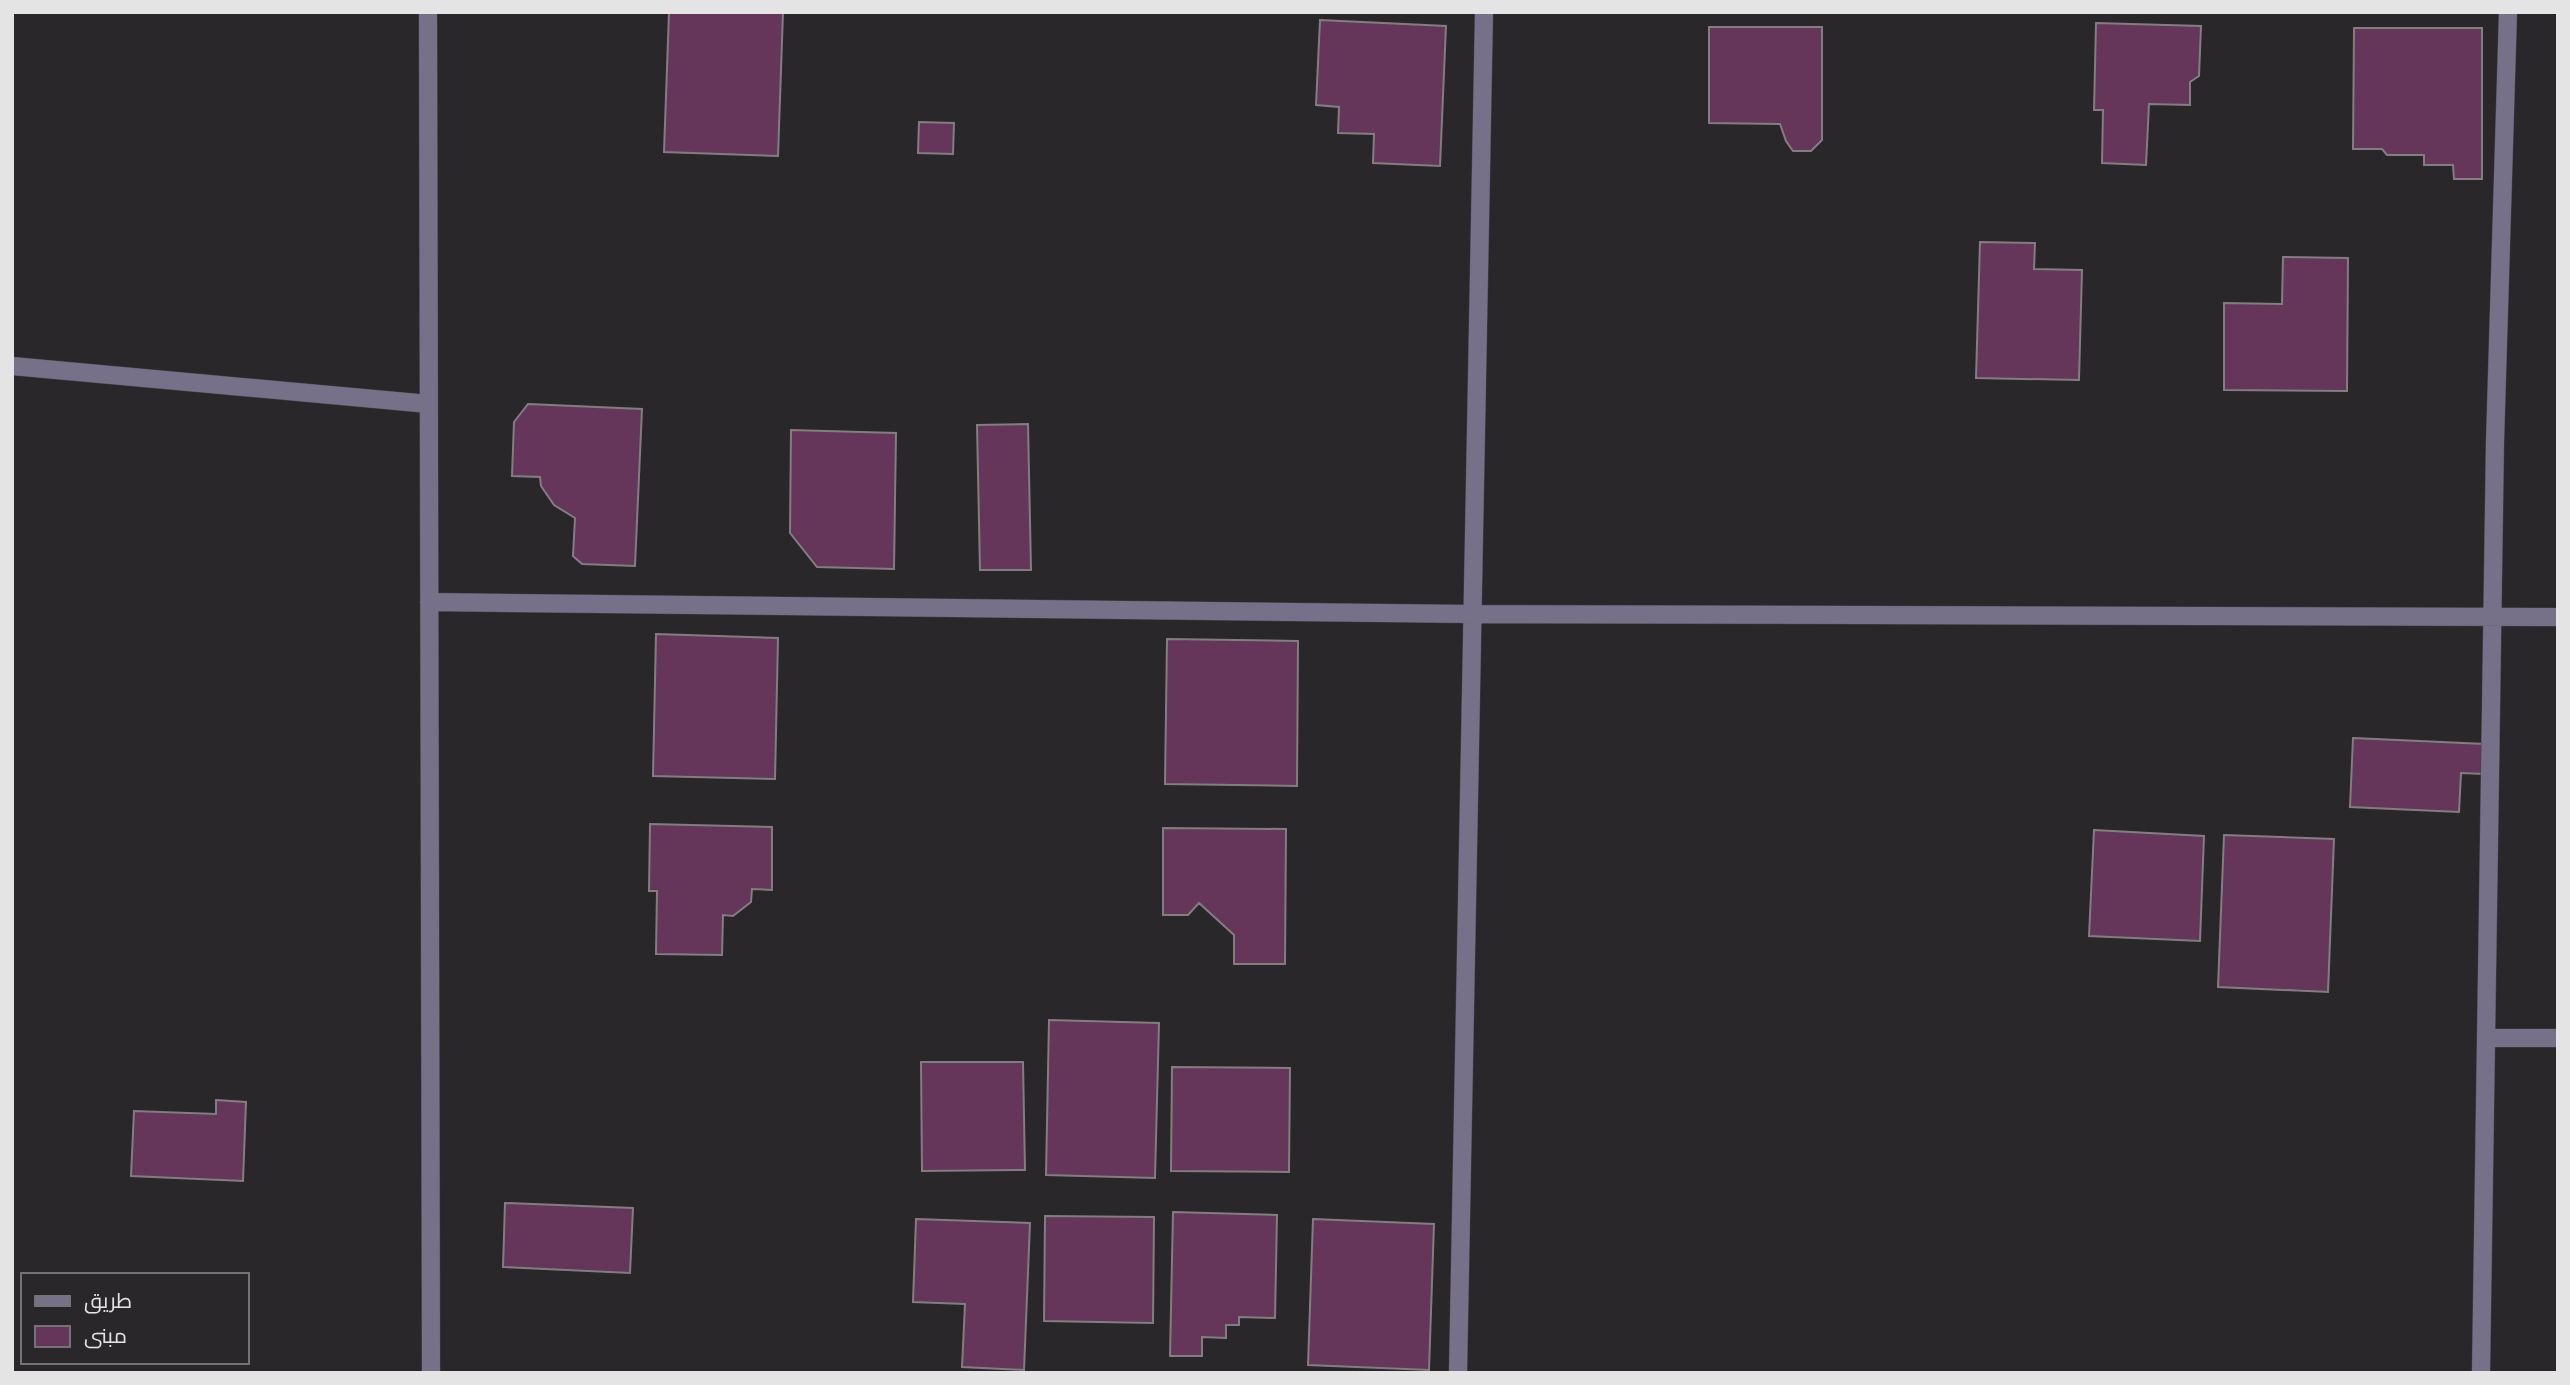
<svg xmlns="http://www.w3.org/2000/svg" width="2570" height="1385" viewBox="0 0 2570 1385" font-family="Ubuntu,Cairo,sans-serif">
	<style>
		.building { fill: #66355a; stroke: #817e80; stroke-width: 2 }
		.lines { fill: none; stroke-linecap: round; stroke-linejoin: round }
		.minor-casing { stroke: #474548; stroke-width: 19 }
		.minor { stroke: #777089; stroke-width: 18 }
	</style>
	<rect width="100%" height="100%" fill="#29272a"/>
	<!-- building -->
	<path class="building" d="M 669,12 L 783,12 L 778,156 L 664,152 Z
		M 1320,20 L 1446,26 L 1440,166 L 1373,163 L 1374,134 L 1338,133 L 1339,107 L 1316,105 Z
		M 2096,23 L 2201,26 L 2199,76 L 2190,82 L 2190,105 L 2149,104 L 2146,165 L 2102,163 L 2103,110 L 2094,110 Z
		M 1709,27 L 1822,27 L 1822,140 L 1811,151 L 1793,151 L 1786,141 L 1780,124 L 1709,123 Z
		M 2354,28 L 2482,28 L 2482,179 L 2454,179 L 2453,165 L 2424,165 L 2424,155 L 2387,155 L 2382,149 L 2353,149 Z
		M 919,122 L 954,123 L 953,154 L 918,153 Z
		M 1980,242 L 2035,243 L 2034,269 L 2082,270 L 2079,380 L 1976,378 Z
		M 2283,257 L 2348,258 L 2347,391 L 2224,390 L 2224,303 L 2282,304 Z
		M 528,404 L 642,409 L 635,566 L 582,564 L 573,556 L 575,518 L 554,505 L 541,486 L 540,477 L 512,476 L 514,422 Z
		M 1028,424 L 1031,570 L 980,570 L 977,425 Z
		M 791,430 L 896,433 L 894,569 L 817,567 L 790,533 Z
		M 656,634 L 778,638 L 775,779 L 653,776 Z
		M 1167,639 L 1298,641 L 1297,786 L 1165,784 Z
		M 2353,738 L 2485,744 L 2484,774 L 2461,773 L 2459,812 L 2350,807 Z
		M 650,824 L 772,827 L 772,890 L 752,889 L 751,902 L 733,916 L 723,915 L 722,955 L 656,954 L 657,891 L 649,891 Z
		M 1163,828 L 1286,829 L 1285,964 L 1234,964 L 1234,935 L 1199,903 L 1188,915 L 1163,915 Z
		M 2094,830 L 2204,836 L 2200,941 L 2089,936 Z
		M 2224,835 L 2334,839 L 2328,992 L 2218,987 Z
		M 1049,1020 L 1159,1023 L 1155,1178 L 1046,1175 Z
		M 921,1062 L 1023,1062 L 1025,1170 L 922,1171 Z
		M 1172,1067 L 1290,1068 L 1289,1172 L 1171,1171 Z
		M 216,1100 L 246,1102 L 243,1181 L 131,1176 L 134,1111 L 216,1114 Z
		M 505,1203 L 633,1208 L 630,1273 L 503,1267 Z
		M 1173,1212 L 1277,1215 L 1275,1318 L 1239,1317 L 1239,1325 L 1226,1325 L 1226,1338 L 1202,1337 L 1202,1356 L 1170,1356 Z
		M 1045,1216 L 1154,1217 L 1153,1323 L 1044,1321 Z
		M 916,1219 L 1030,1223 L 1024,1370 L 962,1367 L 965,1304 L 913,1302 Z
		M 1313,1219 L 1434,1224 L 1429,1370 L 1308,1365 Z"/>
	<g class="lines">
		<!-- minor casing -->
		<g class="minor-casing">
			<path id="minor" d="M 428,12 L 431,1373
				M 12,366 L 429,404
				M 429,602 L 1473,614 L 2558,617
				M 2486,1038 L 2558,1038
				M 1458,1373 L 1484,12
				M 2481,1373 L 2495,442 L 2508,12"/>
		</g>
		<!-- minor -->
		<use href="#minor" class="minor"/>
	</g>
	<!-- border -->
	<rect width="2570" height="1385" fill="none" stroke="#e5e4e5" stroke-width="28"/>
	<!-- legend -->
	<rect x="21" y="1273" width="228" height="91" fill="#29272a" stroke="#747375" stroke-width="2"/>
	<rect x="35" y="1296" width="35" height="10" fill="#777089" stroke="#747375" stroke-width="2"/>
	<text x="84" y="1308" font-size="21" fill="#e5e4e5">طريق</text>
	<rect x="35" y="1326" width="35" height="21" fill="#66355a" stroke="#747375" stroke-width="2"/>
	<text x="84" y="1343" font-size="21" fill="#e5e4e5">مبنى</text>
</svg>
